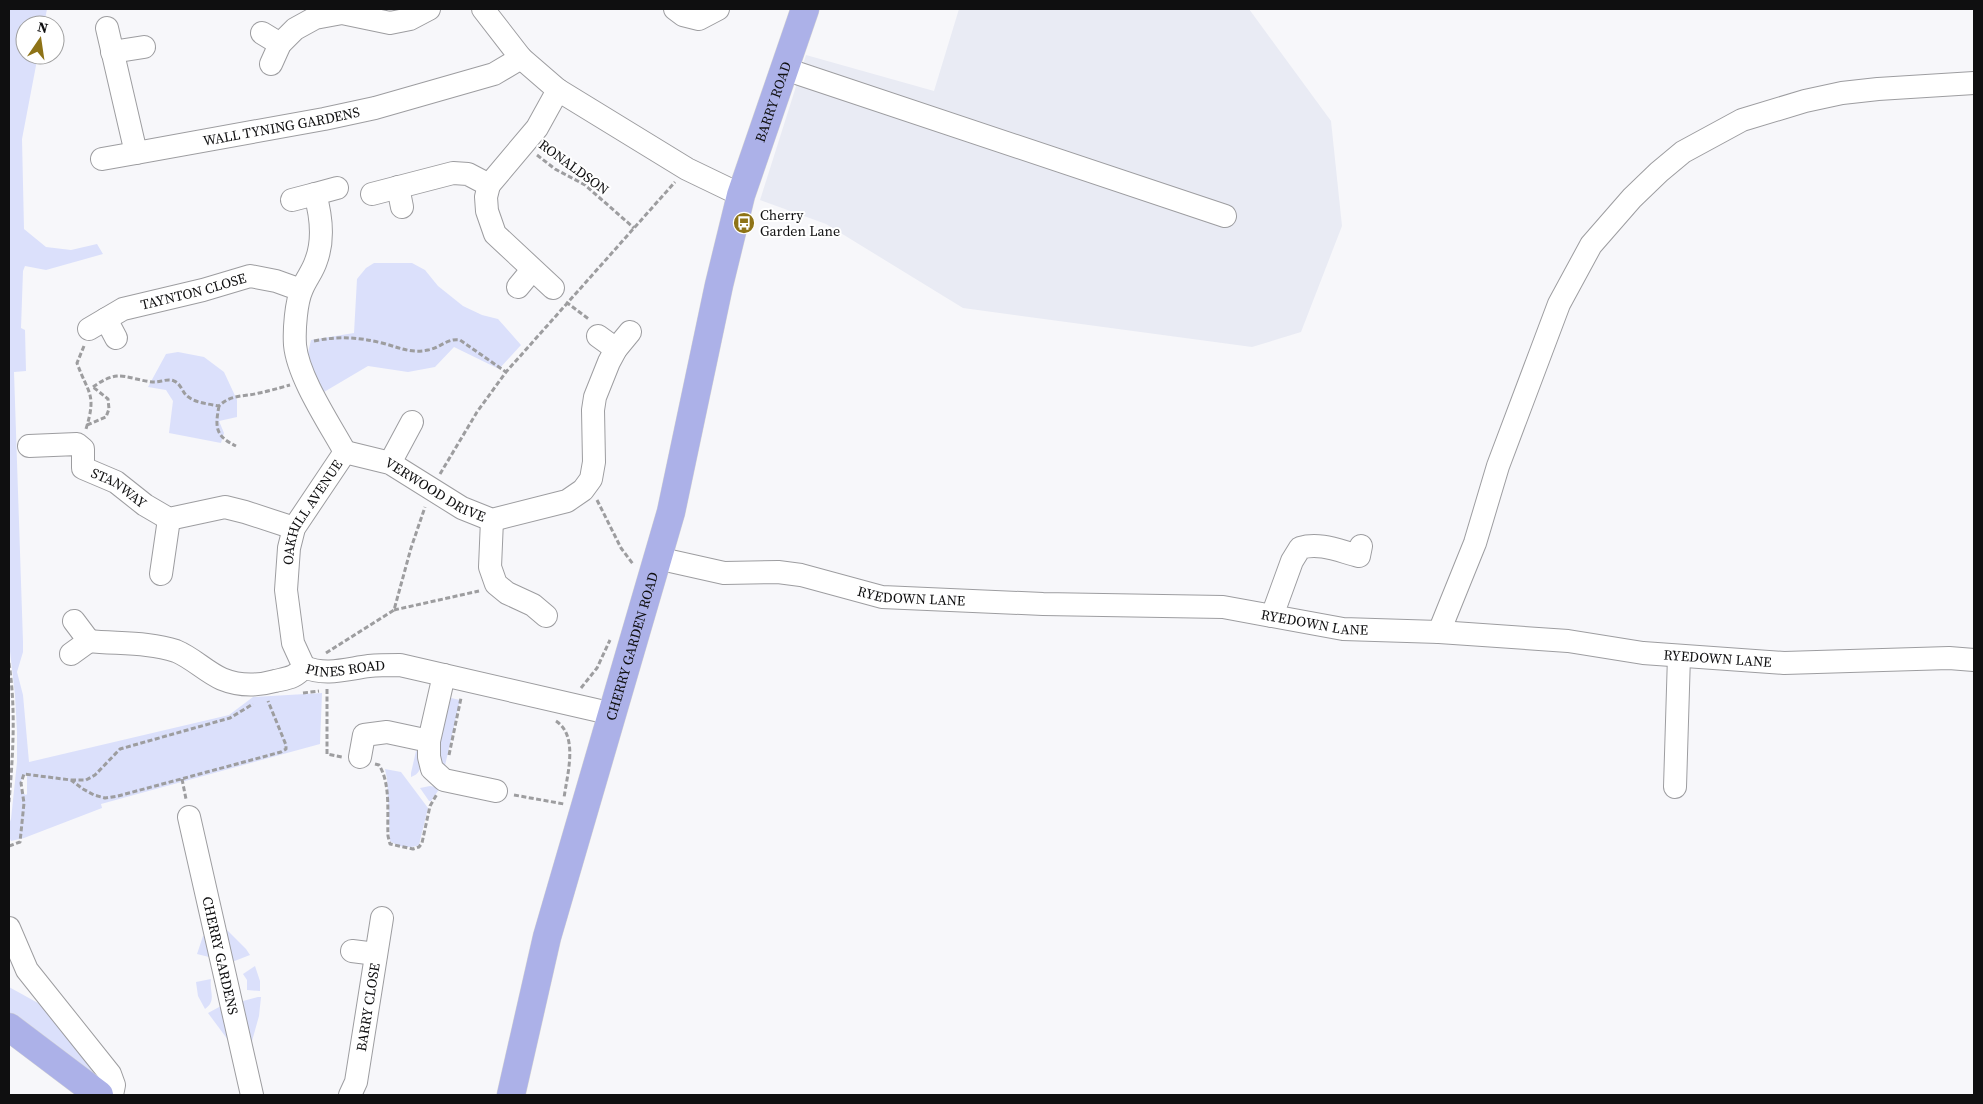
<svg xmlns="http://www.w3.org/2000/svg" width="1983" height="1104" viewBox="0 0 1983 1104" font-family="'Source Serif 4',serif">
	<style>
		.built { fill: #e9ebf4 }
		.green { fill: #dbe0fb; fill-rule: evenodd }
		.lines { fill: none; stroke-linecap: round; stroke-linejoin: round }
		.minor-casing { stroke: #9d9da0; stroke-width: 24 }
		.major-casing { stroke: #d4d4d4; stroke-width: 29 }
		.path { stroke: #9d9d9f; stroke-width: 3; stroke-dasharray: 5 2.5; stroke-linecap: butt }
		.minor { stroke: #fff; stroke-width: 22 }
		.major { stroke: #acb1e8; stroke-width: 28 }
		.labels { text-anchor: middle; stroke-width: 4; stroke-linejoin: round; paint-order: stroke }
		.street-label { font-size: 14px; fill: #0f0f10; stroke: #fff }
		.poi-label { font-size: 14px; fill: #0f0f10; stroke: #fff; text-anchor: start }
	</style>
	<rect width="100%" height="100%" fill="#f7f7fa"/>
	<!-- built -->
	<path class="built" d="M 959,9 L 1249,9 L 1331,121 L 1342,226 L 1301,332 L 1252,347 L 963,308 L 826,224 L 760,200 L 806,55 L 934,91 Z"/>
	<!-- green -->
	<path class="green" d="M 9,9 L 47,9 L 44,25 L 25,25 L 25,55 L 38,55 L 22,139 L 24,229 L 46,247 L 71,250 L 97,244 L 103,254 L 46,270 L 25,266 L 23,271 L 21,328 L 25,330 L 26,371 L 14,372 L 23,642 L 23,652 L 17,672 L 23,695 L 29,762 L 229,715 L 253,697 L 322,693 L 320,744 L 101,804 L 102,808 L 24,838 L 11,841 C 7,834 8,826 11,819 L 17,762 L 17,732 L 15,695 L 9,643 ZM 27,773 L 27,794 L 26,795 L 21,792 C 19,785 21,778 27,773 Z
		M 374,263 L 412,263 L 425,270 L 438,286 L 463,306 L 482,315 L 498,319 L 521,345 L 499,369 L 454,347 L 435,367 L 408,372 L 368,366 L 324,392 L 307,357 L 311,340 L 354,333 L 357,279 L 366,268 Z
		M 178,352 L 204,357 L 224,372 L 237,400 L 237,417 L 219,421 L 224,433 L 221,443 L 169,433 L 173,401 L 166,390 L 148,387 L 166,354 Z
		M 451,698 L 460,700 L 444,770 L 435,752 L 446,703 Z
		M 416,751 L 421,752 C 421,763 423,773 411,777 L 411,773 Z
		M 385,769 L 401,772 L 428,808 L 419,845 C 411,849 397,847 390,841 L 387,779 Z
		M 430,786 L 440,788 L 431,801 L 429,801 L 420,788 Z
		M 227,930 L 246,949 L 250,955 L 232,962 L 223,932 Z
		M 203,936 L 212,938 L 217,959 L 197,954 Z
		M 255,966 L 260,981 L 260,991 L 247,990 L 247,980 L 243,974 Z
		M 211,979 C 209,991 217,1001 205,1009 L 198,996 L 196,982 Z
		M 9,987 L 38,1003 L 106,1075 L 103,1083 L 9,1014 Z
		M 258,997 L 261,997 L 259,1016 L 252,1041 L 251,1042 L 242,1009 L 243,1001 Z
		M 221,1006 L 231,1044 L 208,1013 Z"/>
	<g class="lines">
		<!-- minor casing -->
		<g class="minor-casing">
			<g id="minor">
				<path d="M 483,9 L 521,58 L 558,90 L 687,169 L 741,195"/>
				<path d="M 675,9 L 683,15 L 699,19 L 718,9"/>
				<path id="s1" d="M 107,28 L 136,153 L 324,119 L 375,108 L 494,74 L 521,58"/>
				<path d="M 262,33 L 280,44"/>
				<path d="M 112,52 L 144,47"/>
				<path d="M 271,64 L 280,44 L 295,29 L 315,18 L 342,13 L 390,23 L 410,19 L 429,9"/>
				<path d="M 785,69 L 1225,216"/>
				<path d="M 102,159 L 136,153"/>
				<path d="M 489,185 L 486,197 L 487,211 L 495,234 L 553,288"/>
				<path d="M 398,187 L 402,207"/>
				<path d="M 372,194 L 453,173 L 468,174 L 489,185 L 537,128 L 558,90"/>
				<path d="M 292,200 L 315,194"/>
				<path d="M 518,287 L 532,270"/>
				<path d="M 106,319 L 116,338"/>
				<path id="s2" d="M 89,329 L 123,309 L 203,290 L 250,276 L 276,281 L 301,290"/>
				<path d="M 598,336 L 616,349"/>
				<path id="s3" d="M 29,446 L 77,444 L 83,449 L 83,468 L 116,482 L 145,505 L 169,519 L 225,507 L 245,512 L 294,528"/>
				<path id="s4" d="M 345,452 L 390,463 L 462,508 L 492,520 L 567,501 L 583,490 L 591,479 L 594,462 L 593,410 L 595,397 L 609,362 L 616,349 L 630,332"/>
				<path d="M 390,463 L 412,422"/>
				<path d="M 492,520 L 490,567 L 496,584 L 507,593 L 533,605 L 546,616"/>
				<path id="s5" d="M 657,558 L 724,573 L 778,572 L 801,575 L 882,597 L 1043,604 L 1223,607 L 1343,629 L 1439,632 L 1568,641 L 1643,653 L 1784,663 L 1949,658 L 1974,660"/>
				<path d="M 161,574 L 169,519"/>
				<path d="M 1272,616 L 1292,561 L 1300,548 C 1320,542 1339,551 1359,556 L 1361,546"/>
				<path d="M 1439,632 L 1475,543 L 1498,466 L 1559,304 L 1591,245 L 1632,198 L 1659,172 L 1683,152 L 1742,120 L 1805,101 L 1842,93 L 1878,89 L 1974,83"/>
				<path id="s6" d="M 89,641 C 117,644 149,642 176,651 C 193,658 206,672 222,679 C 239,686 257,686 275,681 C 288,678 295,678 304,667 C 326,676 346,669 369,666 C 379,665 390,665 400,665 L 613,714"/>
				<path d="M 71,654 L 89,641 L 74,621"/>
				<path id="s7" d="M 304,667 L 293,643 L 286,590 L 289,548 L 294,528 L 345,452 C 329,423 298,377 295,345 C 294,330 296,302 302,289 C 306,279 313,271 316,261 C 324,240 321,215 315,194 L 337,188"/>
				<path d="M 444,675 L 429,741 L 429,757 L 432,769 L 444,780 L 496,791"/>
				<path d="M 360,757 L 364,735 L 387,732 L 429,741"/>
				<path d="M 1675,787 L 1679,656"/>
				<path id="s8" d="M 189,817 L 252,1095"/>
				<path d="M 9,928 L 27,970 L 110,1074 L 114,1085 L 112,1095"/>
				<path d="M 352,951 L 376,954"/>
				<path id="s9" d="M 350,1095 L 356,1082 L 382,918"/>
			</g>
		</g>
		<!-- major casing -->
		<g class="major-casing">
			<g id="major">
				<path d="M 9,1027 L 99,1095"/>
				<path id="s10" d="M 511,1095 L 547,937 L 671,512 L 719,285 L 741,195 L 805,9"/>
			</g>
		</g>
		<!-- path -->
		<path class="path" d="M 537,155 L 555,169 L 585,185 L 634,228
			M 566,302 L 590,320
			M 314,341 C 339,336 357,337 382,343 C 398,347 411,354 428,350 C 440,348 447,338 460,340 L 506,372
			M 84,346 L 77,363 C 88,394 97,393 86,429
			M 93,387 C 100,382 108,377 117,376 C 126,375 143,382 155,382 C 161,382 168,378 174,381 C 181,384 182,391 186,395 C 194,403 209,404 219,406 C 231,394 244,397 259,393 C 269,391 279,388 290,385
			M 219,406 C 215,427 215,436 236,446
			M 87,425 L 106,417 L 109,409 L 108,399 L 93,387
			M 440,474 L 477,412 L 506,372 L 675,182
			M 597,500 L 621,548 L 633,564
			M 394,610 L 479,591
			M 326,653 L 394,610 L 411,548 L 425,507
			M 9,663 C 16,710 13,755 9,802
			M 581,688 L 597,668 L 610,640
			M 327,689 L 327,754 L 342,757
			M 303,693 L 319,691
			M 556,721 C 579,736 567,775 564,798
			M 449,755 L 461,698
			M 375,764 L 379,765 C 391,784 387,814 388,836 L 390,844 L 413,849 L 419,847 L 422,843 L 430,806 L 437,794
			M 182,779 L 186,799
			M 71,780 L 86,780 L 95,775 L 120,749 L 230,718 L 253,704
			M 514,795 L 564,804
			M 9,846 L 20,842 L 24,803 L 21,783 L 24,774 L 71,780 L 83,789 L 94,795 L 105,798 L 118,796 L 281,752 L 286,749 L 286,745 L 268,701"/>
		<!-- minor -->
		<use href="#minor" class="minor"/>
		<!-- major -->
		<use href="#major" class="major"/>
	</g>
	<!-- icons -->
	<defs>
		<g id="bus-disc" transform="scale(1.125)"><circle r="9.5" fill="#8e7317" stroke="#fff"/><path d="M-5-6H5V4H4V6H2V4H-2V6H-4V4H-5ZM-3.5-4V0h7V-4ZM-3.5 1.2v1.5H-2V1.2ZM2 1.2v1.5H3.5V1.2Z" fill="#fff"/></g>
	</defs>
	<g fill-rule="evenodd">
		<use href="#bus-disc" x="744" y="223"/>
	</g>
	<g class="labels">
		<!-- street labels -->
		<g class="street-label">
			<text dy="5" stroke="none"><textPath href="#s10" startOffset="1028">BARRY ROAD</textPath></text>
			<text dy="5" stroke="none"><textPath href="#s1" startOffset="276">WALL TYNING GARDENS</textPath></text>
			<text transform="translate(574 167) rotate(36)" y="5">RONALDSON</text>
			<text dy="5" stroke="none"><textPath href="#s2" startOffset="112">TAYNTON CLOSE</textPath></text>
			<text dy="5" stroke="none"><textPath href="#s3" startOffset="116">STANWAY</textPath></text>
			<text dy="5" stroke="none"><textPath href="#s4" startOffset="99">VERWOOD DRIVE</textPath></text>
			<text dy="5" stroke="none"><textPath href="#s7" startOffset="164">OAKHILL AVENUE</textPath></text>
			<text dy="5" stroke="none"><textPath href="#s5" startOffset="259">RYEDOWN LANE</textPath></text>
			<text dy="5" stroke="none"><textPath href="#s5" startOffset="664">RYEDOWN LANE</textPath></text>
			<text dy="5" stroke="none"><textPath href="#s10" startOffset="465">CHERRY GARDEN ROAD</textPath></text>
			<text dy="5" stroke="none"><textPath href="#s5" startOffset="1069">RYEDOWN LANE</textPath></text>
			<text dy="5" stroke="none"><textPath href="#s6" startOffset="271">PINES ROAD</textPath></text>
			<text dy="5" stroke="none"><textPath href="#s8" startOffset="142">CHERRY GARDENS</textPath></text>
			<text dy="5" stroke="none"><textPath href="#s9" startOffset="90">BARRY CLOSE</textPath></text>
		</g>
		<!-- poi labels -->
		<g class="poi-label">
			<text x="760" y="220">Cherry<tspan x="760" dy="16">Garden Lane</tspan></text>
		</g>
	</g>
	<!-- border -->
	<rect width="1983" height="1104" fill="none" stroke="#0f0f10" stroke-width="20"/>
	<!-- north arrow -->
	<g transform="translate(40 40) rotate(13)"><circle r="24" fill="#ffffff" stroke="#9f9f9f"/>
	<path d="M0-4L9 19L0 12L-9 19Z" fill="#8e7317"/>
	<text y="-8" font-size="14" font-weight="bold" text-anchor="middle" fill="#0f0f10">N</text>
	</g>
</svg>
